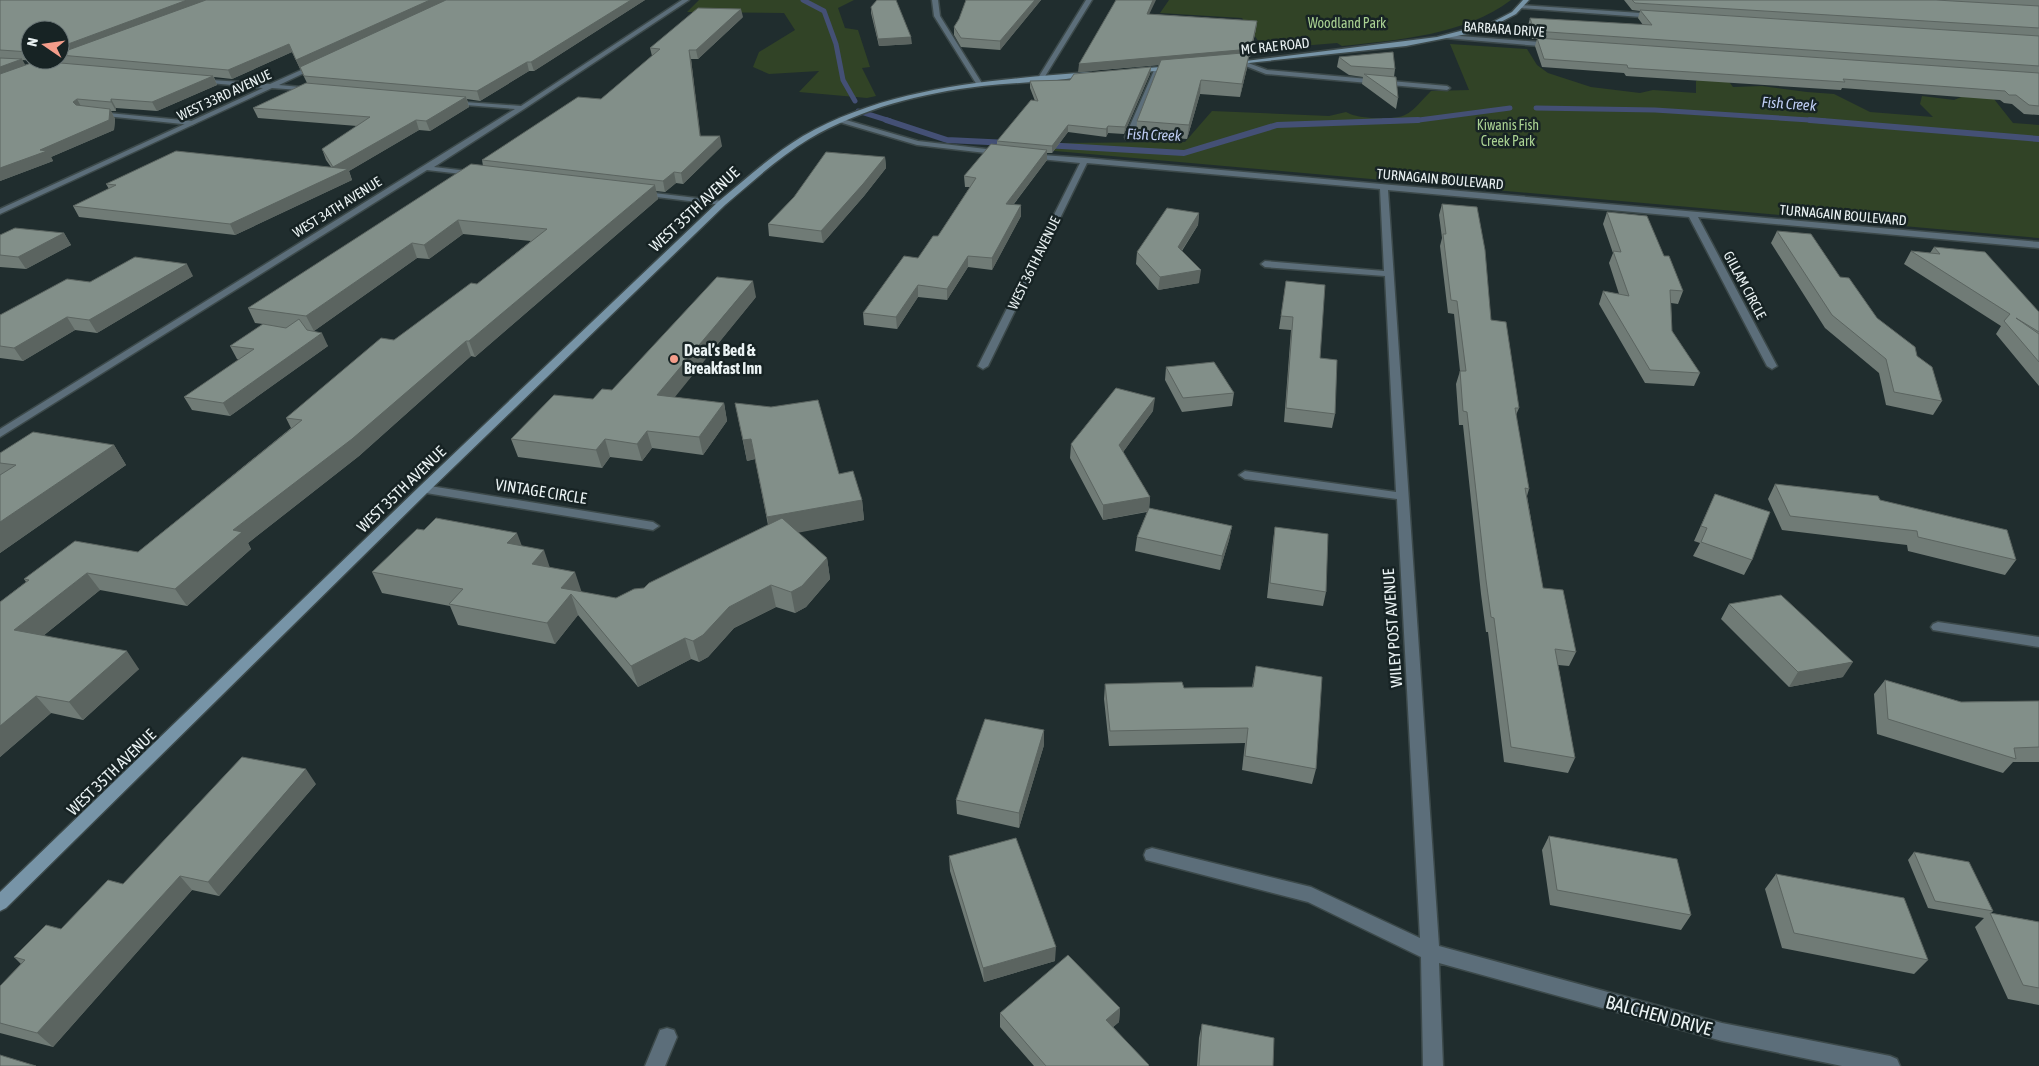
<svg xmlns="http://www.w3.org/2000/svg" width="2039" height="1066" viewBox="0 0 2039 1066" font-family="'Asap Condensed',sans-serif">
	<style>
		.green { fill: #314326 }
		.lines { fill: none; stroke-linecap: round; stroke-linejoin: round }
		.stream-far1 { stroke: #445075; stroke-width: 5 }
		.stream { stroke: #445075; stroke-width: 6 }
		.lane-casing { stroke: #3c494a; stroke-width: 3 }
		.street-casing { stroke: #3c494a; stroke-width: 3 }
		.secondary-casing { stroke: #3c494a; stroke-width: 3 }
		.lane { fill: #5c6e7a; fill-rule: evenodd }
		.street { fill: #5c6e7a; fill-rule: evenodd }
		.secondary { fill: #7794a7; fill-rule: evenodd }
		.wall { fill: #707b76; fill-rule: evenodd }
		.shaded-wall { fill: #5b6460 }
		.building { fill: #828f89; stroke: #5b6460 }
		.poi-dot { fill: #f49d8b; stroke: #172324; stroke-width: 2 }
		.labels { text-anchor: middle; stroke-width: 5; stroke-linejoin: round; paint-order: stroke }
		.far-park-label { font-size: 14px; fill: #a9d192; stroke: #172324 }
		.far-street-label { font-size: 14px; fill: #eaf2f3; stroke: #172324 }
		.far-water-label { font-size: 15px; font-style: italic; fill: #bfcdf4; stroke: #172324 }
		.street-label { font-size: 16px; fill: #eaf2f3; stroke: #172324 }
		.poi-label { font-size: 16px; font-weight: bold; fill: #eaf2f3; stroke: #172324; text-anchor: start }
		.near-street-label { font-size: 19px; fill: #eaf2f3; stroke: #172324 }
	</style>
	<rect width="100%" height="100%" fill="#202d2e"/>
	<!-- green -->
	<path class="green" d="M 699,0 L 854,0 L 838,8 L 845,28 L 858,30 L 870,67 L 862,68 L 876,96 L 867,98 L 799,92 L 819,71 L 769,74 L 753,67 L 759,52 L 795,30 L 784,13 L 687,12 Z
		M 1169,0 L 1511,0 C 1465,35 1398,40 1342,46 L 1337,43 L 1264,49 L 1242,18 L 1160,13 Z
		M 1450,44 L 1527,49 L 1537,65 L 1548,73 L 1591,87 L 1640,93 L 1653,90 L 1696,93 L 1696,81 L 1718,67 L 1733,87 L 1762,86 L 1807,92 L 1834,94 L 1870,112 L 1933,117 L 1920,104 L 1922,96 L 1954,100 L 1966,95 L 1994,99 L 2013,123 L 2039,125 L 2039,238 L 1044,150 L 1057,143 L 1185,142 L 1212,111 L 1329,116 L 1346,112 C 1356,117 1362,117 1373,118 C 1409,119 1407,116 1431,91 L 1469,90 Z"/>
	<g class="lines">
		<!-- stream-far1 -->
		<path class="stream-far1" d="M 803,0 L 824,11 L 836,44 L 843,80 L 855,101
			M 1536,108 L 1655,110 L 1825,121
			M 858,111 L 890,121
			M 1383,121 L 1419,120 L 1510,108"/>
		<!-- stream -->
		<path class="stream" d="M 886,120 L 947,140 L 1009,143
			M 1810,120 L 2039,139
			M 1044,145 L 1184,153 L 1277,125 L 1418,120"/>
		<!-- lane casing -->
		<g class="lane-casing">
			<path id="lane" d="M 1521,5 L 1655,14 L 1658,16 L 1655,18 L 1519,8 Z
				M 1155,68 L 1160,69 L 1133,137 L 1126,139 L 1125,137 Z
				M 98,112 L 192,121 L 196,123 L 192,125 L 96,115 L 95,114 Z"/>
		</g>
		<!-- street casing -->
		<g class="street-casing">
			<path id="street" d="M 682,0 L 689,0 L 524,109 L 434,167 L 476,172 L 480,174 L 479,176 L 427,170 L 0,437 L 0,429 L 515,109 L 453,104 L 450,102 L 451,101 L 521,106 Z
				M 932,0 L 938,0 L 940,16 L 983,85 L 982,86 L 977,85 L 934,16 Z
				M 1086,0 L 1092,0 L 1044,78 L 1039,79 L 1038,78 Z
				M 1447,35 L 1552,43 L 1555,45 L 1552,47 L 1445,38 Z
				M 1240,60 L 1267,70 L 1447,86 L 1450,88 L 1447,90 L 1266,74 L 1238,63 L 1238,61 Z
				M 317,63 L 319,64 L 319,66 L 279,85 L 311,88 L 313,89 L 313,91 L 272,88 L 0,214 L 0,209 L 263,88 L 199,82 L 197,81 L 197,79 L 270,84 Z
				M 839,118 L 918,141 L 1003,151 L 1007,153 L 1003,155 L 917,145 L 839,122 Z
				M 1027,154 L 1085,158 L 2039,242 L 2039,248 L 1698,217 L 1777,366 L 1772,369 L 1767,366 L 1689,217 L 1388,190 L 1439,946 L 1722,1023 L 1890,1056 L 1897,1059 L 1900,1066 L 1842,1066 L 1722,1041 L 1439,963 L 1443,1066 L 1423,1066 L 1421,957 L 1308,902 L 1146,860 L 1144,855 L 1146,850 L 1152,848 L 1311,887 L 1420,938 L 1397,499 L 1245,479 L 1239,475 L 1245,471 L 1396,492 L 1385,276 L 1265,267 L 1261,264 L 1265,261 L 1384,271 L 1380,189 L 1087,163 L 988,366 L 983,369 L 978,366 L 1080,163 L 1030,158 L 1026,156 Z
				M 637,191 L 722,201 L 726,203 L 722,205 L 640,195 L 637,195 Z
				M 424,485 L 653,522 L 659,526 L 653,530 L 420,492 L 418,489 Z
				M 1938,622 L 2039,637 L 2039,647 L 1933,630 L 1931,627 L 1933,624 Z
				M 667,1028 L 674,1030 L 677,1037 L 665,1066 L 645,1066 L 660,1030 Z"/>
		</g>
		<!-- secondary casing -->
		<g class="secondary-casing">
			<path id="secondary" d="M 1523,0 L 1529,0 L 1516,14 L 1495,25 L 1467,34 L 1406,46 L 1257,62 L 1232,65 L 1229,63 L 1437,37 L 1491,23 L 1512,12 Z
				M 1174,66 L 1176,67 L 1176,69 L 1134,73 L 1131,71 L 1134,69 Z
				M 1090,72 L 1093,74 L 1092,75 C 1057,82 1019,82 982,86 C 922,93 862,108 809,139 C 779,157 752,182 725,205 L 428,492 L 6,908 L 0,911 L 0,892 L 420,486 L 719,201 C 746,179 773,154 803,136 C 890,86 993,80 1090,72 Z"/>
		</g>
		<!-- lane -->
		<use href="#lane" class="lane"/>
		<!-- street -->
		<use href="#street" class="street"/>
		<!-- secondary -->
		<use href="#secondary" class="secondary"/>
	</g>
	<!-- wall -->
	<path class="wall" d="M 0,0 L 645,0 L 534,71 L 529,71 L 480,101 L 467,99 L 469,107 L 430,131 L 419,130 L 349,171 L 352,180 L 235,235 L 79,217 L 73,206 L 109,189 L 106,184 L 331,167 L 326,160 L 322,149 L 357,126 L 258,118 L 253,108 L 307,83 L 292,52 L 232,79 L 214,77 L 217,85 L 157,111 L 116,108 L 116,111 L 111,111 L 115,119 L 114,130 L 51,157 L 53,161 L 0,181 ZM 30,30 L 60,30 L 60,60 L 30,60 ZM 22,60 L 36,61 L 25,65 Z
		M 966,0 L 1041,0 L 1000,50 L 961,47 L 954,35 L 954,27 L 959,19 Z
		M 1624,0 L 2039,0 L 2039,115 L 2024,114 L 2012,104 L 2004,103 L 2000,100 L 1842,88 L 1841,90 L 1626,76 L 1624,73 L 1542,67 L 1535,46 L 1537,39 L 1532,39 L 1528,26 L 1530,18 L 1643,25 L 1638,18 L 1640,11 L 1632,10 Z
		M 871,7 L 912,44 L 879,46 L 871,13 Z
		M 1150,14 L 1257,21 L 1256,29 L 1250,57 L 1248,57 L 1247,68 L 1240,97 L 1200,94 L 1187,139 L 1136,135 L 1137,121 L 1159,65 L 1078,72 Z
		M 743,17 L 698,59 L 691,59 L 700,136 L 722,146 L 683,184 L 676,183 L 665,192 L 656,191 L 658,199 L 475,357 L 471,356 L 359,456 L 248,543 L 251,549 L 187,606 L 100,590 L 43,636 L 139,669 L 83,720 L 51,713 L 0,757 L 0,602 L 26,582 L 24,579 L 138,552 L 291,428 L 286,418 L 394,340 L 477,284 L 531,241 L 463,234 L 429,259 L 417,258 L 314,331 L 328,346 L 230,416 L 192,410 L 184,397 L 239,360 L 237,359 L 230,346 L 263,324 L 255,323 L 248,308 L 483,166 L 482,160 L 601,99 L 652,56 L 650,48 Z
		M 1339,57 L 1395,69 L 1394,77 L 1398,98 L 1396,109 L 1362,84 L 1363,77 L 1349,75 L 1337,67 Z
		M 1151,67 L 1150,74 L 1124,134 L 1108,133 L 1106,137 L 1068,132 L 1052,153 L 1047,153 L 1047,160 L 1014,204 L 1021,216 L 992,270 L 968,267 L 947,300 L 918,297 L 897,329 L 864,325 L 863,313 L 918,258 L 938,236 L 970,187 L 965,187 L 964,176 L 997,145 L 997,141 L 1035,101 L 1030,88 L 1030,81 L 1070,80 Z
		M 885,157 L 886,168 L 864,196 L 823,243 L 769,236 L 768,224 Z
		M 1442,204 L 1491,320 L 1519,408 L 1516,415 L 1529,489 L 1527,496 L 1543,588 L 1576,652 L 1569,666 L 1558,665 L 1575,758 L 1568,773 L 1504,762 L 1488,632 L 1486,632 L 1481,594 L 1463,425 L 1459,425 L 1456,384 L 1460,371 L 1454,314 L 1448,313 L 1440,246 L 1442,238 L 1439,215 Z
		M 1607,212 L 1664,256 L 1683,291 L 1678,304 L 1671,303 L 1672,331 L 1700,373 L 1694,386 L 1645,383 L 1599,304 L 1603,291 L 1619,294 L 1609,263 L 1613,253 L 1603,224 Z
		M 1199,213 L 1198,225 L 1182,251 L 1199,283 L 1158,290 L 1136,264 L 1137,252 Z
		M 1777,231 L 1840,277 L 1877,318 L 1917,356 L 1942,401 L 1933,415 L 1886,405 L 1879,373 L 1825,328 L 1771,243 Z
		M 64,233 L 71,245 L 26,269 L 0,267 L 0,235 Z
		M 1934,247 L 2039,312 L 2039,386 L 1996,334 L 2001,326 L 1904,264 L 1911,251 L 1930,253 Z
		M 193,276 L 97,333 L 75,330 L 23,361 L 0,358 L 0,315 L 90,282 Z
		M 1286,281 L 1320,358 L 1335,414 L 1332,428 L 1284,422 L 1291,330 L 1279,329 Z
		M 756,297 L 674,397 L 724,403 L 727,421 L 703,455 L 652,448 L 642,461 L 610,457 L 602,468 L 518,457 L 511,439 L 612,390 Z
		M 1166,367 L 1234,393 L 1232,406 L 1182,412 L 1165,380 Z
		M 735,403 L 839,474 L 862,500 L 864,520 L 798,532 L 827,558 L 830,579 L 806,607 L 795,613 L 776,607 L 734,628 L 708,657 L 699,662 L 691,659 L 638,687 L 578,615 L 555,644 L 458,625 L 450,606 L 382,593 L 372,572 L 522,546 L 582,592 L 616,598 L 644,588 L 768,525 L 755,459 L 747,461 Z
		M 1153,411 L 1123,452 L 1150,497 L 1149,508 L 1232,526 L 1229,540 L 1220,570 L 1135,551 L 1137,537 L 1147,512 L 1103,520 L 1070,458 L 1071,444 Z
		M 114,445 L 126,465 L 0,553 L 0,453 Z
		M 1775,484 L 1880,500 L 2016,560 L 2005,575 L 1908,551 L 1907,545 L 1782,530 L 1768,499 Z
		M 1715,494 L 1752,560 L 1744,575 L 1693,556 L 1700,543 L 1694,541 Z
		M 1275,527 L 1326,592 L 1323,606 L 1267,598 L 1273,541 Z
		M 1729,604 L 1843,677 L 1789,687 L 1721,619 Z
		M 1256,666 L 1316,769 L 1312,784 L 1242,770 L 1245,743 L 1109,746 L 1104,699 L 1105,684 L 1184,688 L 1252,687 Z
		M 1885,680 L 1961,702 L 2039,701 L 2039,762 L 2013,762 L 2003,773 L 1877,734 L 1874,694 Z
		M 1044,745 L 1019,828 L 957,814 L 956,800 Z
		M 316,784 L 219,896 L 192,890 L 53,1047 L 0,1033 L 0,986 L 21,964 L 14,957 L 61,929 L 123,884 Z
		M 1549,836 L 1691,915 L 1681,930 L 1550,905 L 1542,850 Z
		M 1914,852 L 1993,911 L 1991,913 L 2039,922 L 2039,1005 L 2008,999 L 1975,927 L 1984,918 L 1928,908 L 1908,860 Z
		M 949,856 L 1055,961 L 984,982 L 950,871 Z
		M 1776,874 L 1928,960 L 1914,974 L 1782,948 L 1765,889 Z
		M 1120,1008 L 1119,1022 L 1113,1027 L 1149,1066 L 1034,1066 L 1000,1027 L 1000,1013 Z
		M 1202,1024 L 1273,1066 L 1197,1066 L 1199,1038 Z"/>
	<!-- shaded-wall -->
	<path class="shaded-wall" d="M 187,0 L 212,0 L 60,55 L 60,47 Z
		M 430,0 L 450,0 L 300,69 L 296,60 Z
		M 631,0 L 645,0 L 534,71 L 531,62 Z
		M 1035,0 L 1041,0 L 1000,50 L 1000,41 Z
		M 1153,0 L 1156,0 L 1146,21 L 1147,14 Z
		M 741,9 L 743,17 L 698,59 L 696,50 Z
		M 1257,21 L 1256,29 L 1250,57 L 1248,57 L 1247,68 L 1240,97 L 1242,84 L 1248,57 L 1078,72 L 1079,64 Z
		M 911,37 L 912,44 L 879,46 L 878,39 Z
		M 289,44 L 292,52 L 232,79 L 228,70 Z
		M 689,50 L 691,59 L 702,147 L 700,136 Z
		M 22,59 L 27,68 L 0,78 L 0,67 Z
		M 527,62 L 529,71 L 480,101 L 477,91 Z
		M 1151,67 L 1150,74 L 1124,134 L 1125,127 Z
		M 213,76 L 217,85 L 157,111 L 152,102 Z
		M 1201,80 L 1200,94 L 1187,139 L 1189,125 Z
		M 466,97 L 469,107 L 430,131 L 426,121 Z
		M 77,99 L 82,108 L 78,112 L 73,102 Z
		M 111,99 L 116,108 L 116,111 L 111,102 Z
		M 110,109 L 115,119 L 114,130 L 51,157 L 53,161 L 0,181 L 0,168 L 40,150 Z
		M 416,120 L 419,130 L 349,171 L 352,180 L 235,235 L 230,224 L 333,167 Z
		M 1068,125 L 1068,132 L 1052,153 L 1052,146 Z
		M 1108,126 L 1108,133 L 1106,137 L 1106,129 Z
		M 720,136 L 722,146 L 683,184 L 681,173 Z
		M 1047,150 L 1047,160 L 1006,214 L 1006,204 Z
		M 885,157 L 886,168 L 864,196 L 823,243 L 821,231 Z
		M 674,172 L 676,183 L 665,192 L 663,181 Z
		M 655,185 L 658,199 L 475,357 L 469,341 Z
		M 1021,205 L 1021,216 L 992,270 L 992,258 Z
		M 1199,213 L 1198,225 L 1176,259 L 1178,247 Z
		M 458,220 L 463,234 L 429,259 L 424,245 Z
		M 64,233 L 71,245 L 26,269 L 18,257 Z
		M 412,243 L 417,258 L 314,331 L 306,316 Z
		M 968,256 L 968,267 L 947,300 L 947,289 Z
		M 187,264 L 193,276 L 97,333 L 89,320 Z
		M 1201,270 L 1199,283 L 1158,290 L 1160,277 Z
		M 753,281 L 756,297 L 662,413 L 657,395 Z
		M 918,285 L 918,297 L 897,329 L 896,317 Z
		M 67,317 L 75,330 L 23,361 L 14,348 Z
		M 322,333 L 328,346 L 230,416 L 223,403 Z
		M 466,341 L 471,356 L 359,456 L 248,543 L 251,549 L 187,606 L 175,589 L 233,530 Z
		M 1155,398 L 1153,411 L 1118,459 L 1119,445 Z
		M 724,403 L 727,421 L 703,455 L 699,437 Z
		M 647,431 L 652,448 L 642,461 L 637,444 Z
		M 605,439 L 610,457 L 602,468 L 596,450 Z
		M 751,439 L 755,459 L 747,461 L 743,440 Z
		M 114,445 L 126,465 L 0,553 L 0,522 Z
		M 1150,497 L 1149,511 L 1103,520 L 1103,505 Z
		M 862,500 L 864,520 L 771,538 L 767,517 Z
		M 1232,526 L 1229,540 L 1220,570 L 1222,556 Z
		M 517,533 L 525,554 L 507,543 Z
		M 544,550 L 551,571 L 532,564 Z
		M 827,558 L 830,579 L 806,607 L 795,613 L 791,592 Z
		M 575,572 L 582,593 L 571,594 L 578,615 L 555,644 L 547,623 L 561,588 Z
		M 87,573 L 100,590 L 28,648 L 14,630 Z
		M 771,585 L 776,607 L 734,628 L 708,657 L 699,662 L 693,641 L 729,607 Z
		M 685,638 L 691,659 L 638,687 L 631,666 Z
		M 127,651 L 139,669 L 83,720 L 69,702 Z
		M 1853,662 L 1843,677 L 1789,687 L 1798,672 Z
		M 36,696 L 51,713 L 0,757 L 0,726 Z
		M 1044,730 L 1044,745 L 1019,828 L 1019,813 Z
		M 306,769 L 316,784 L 219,896 L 208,882 Z
		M 180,876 L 192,890 L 53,1047 L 37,1033 Z
		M 1056,947 L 1055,961 L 984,982 L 983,968 Z
		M 1120,1008 L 1119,1022 L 1105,1034 L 1106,1020 Z"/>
	<!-- building -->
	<path class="building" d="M 0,0 L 187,0 L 60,47 L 60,30 L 30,30 L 30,52 L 0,50 Z
		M 206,0 L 430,0 L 296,60 L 289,44 L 228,70 L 60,55 L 60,53 Z
		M 446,0 L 631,0 L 531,62 L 527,62 L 477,91 L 304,76 L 300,67 Z
		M 877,0 L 896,0 L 911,37 L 878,39 L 871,7 Z
		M 966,0 L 1035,0 L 1000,41 L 961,38 L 954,27 L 959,19 Z
		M 1116,0 L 1153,0 L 1147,14 L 1257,21 L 1251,49 L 1079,64 Z
		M 1632,0 L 1936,0 L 2039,6 L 2039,28 L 1635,3 Z
		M 698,8 L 741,9 L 696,50 L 689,50 L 700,136 L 720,136 L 681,173 L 674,172 L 663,181 L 482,160 L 578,97 L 601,99 L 660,49 L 650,48 Z
		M 1640,10 L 2039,36 L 2039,66 L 1534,31 L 1530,18 L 1652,25 Z
		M 1537,38 L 2039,73 L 2039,106 L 2029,105 L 2016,95 L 2009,95 L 2005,91 L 1843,79 L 1845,82 L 1628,68 L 1627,65 L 1544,59 Z
		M 1393,52 L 1395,69 L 1351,66 L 1339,57 Z
		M 1242,53 L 1249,55 L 1242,84 L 1201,80 L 1189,125 L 1137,121 L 1161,60 Z
		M 0,58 L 22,59 L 0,67 Z
		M 37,61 L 213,76 L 152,102 L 111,99 L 111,102 L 77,99 L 73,102 L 76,105 L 110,109 L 109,120 L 40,150 L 47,151 L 0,168 L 0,74 Z
		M 1151,67 L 1125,127 L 1108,126 L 1106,129 L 1068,125 L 1052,146 L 997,141 L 1031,100 L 1038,101 L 1030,81 L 1070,80 L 1074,74 Z
		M 1364,74 L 1396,77 L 1398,98 Z
		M 306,83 L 466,97 L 426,121 L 416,120 L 333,167 L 322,149 L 370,117 L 253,108 Z
		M 991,144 L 1047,150 L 1006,204 L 1021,205 L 992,258 L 968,256 L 947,289 L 918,285 L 896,317 L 863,313 L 904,256 L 918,258 L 933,236 L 938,236 L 976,178 L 964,176 Z
		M 176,151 L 348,169 L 230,224 L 73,206 L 116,185 L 106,184 Z
		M 826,152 L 885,157 L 863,184 L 821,231 L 768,224 L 794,197 Z
		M 471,164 L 655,185 L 469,341 L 466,341 L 352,439 L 233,530 L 242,532 L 175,589 L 87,573 L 14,630 L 127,651 L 69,702 L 36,696 L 0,726 L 0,602 L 29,580 L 24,579 L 75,541 L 138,552 L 302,420 L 286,418 L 381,338 L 394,340 L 471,283 L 477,284 L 547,229 L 458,220 L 424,245 L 412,243 L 306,316 L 248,308 Z
		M 1442,204 L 1477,207 L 1485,250 L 1491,320 L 1506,322 L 1519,408 L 1515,408 L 1529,489 L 1525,488 L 1543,588 L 1563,590 L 1576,652 L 1555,649 L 1575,758 L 1511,747 L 1494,618 L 1491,617 L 1486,580 L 1467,412 L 1463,411 L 1460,371 L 1466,371 L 1457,301 L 1451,300 L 1443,234 L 1446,234 Z
		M 1167,208 L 1199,213 L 1178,247 L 1201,270 L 1160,277 L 1137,252 Z
		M 1607,212 L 1647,216 L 1664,256 L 1669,256 L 1683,291 L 1670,290 L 1672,331 L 1700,373 L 1650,370 L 1603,291 L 1629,296 L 1613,251 L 1621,252 Z
		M 15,228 L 64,233 L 18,257 L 0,255 L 0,235 Z
		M 1777,231 L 1811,234 L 1840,277 L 1849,278 L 1877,318 L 1915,347 L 1917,356 L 1932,367 L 1942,401 L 1894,392 L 1886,359 L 1832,315 Z
		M 1934,247 L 1985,252 L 2039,312 L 2039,332 L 2016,318 L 2039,334 L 2039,362 L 2004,321 L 2010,314 L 1911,251 L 1940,254 Z
		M 135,257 L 187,264 L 89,320 L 67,317 L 14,348 L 0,346 L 0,315 L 67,279 L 90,282 Z
		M 717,277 L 753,281 L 657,395 L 724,403 L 699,437 L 647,431 L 637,444 L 605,439 L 596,450 L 511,439 L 554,395 L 593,399 L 602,389 L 612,390 Z
		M 1286,281 L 1325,285 L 1320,358 L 1337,360 L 1335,414 L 1286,408 L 1293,317 L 1281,316 Z
		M 299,319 L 307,330 L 322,333 L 223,403 L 184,397 L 254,349 L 230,346 L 263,324 L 286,328 Z
		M 1214,362 L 1234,393 L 1183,398 L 1166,367 Z
		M 1116,388 L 1155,398 L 1119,445 L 1150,497 L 1103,505 L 1071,444 Z
		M 818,400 L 839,474 L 853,471 L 862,500 L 767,517 L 751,439 L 743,440 L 735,403 L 771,407 Z
		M 33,432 L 114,445 L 0,522 L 0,475 L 16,465 L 0,463 L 0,453 Z
		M 1775,484 L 1878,496 L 1880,500 L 2007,530 L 2016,560 L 1918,537 L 1917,531 L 1790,516 Z
		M 1715,494 L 1770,512 L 1752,560 L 1701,542 L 1707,528 L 1701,526 Z
		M 1149,508 L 1232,526 L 1222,556 L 1137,537 Z
		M 436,518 L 517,533 L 507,543 L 544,550 L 532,564 L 575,572 L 561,588 L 616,598 L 634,589 L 644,588 L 649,583 L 782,518 L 827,558 L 802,586 L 791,592 L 771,585 L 729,607 L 703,635 L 693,641 L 685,638 L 631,666 L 571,594 L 547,623 L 449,604 L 463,589 L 372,572 L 417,529 L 424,530 Z
		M 1275,527 L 1328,534 L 1326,592 L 1270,583 Z
		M 1781,595 L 1853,662 L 1798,672 L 1729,604 Z
		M 1256,666 L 1322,677 L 1316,769 L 1245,756 L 1248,728 L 1110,731 L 1105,684 L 1182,682 L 1184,688 L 1253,687 Z
		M 1885,680 L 1961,702 L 2039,701 L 2039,747 L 2014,748 L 2016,759 L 1888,719 Z
		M 985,719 L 1044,730 L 1019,813 L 956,800 Z
		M 242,757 L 306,769 L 208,882 L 180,876 L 37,1033 L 0,1023 L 0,986 L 25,960 L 14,957 L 46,925 L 61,929 L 108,880 L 123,884 Z
		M 1549,836 L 1677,859 L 1691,915 L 1557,890 Z
		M 1016,838 L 1056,947 L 983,968 L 949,856 Z
		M 1914,852 L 1969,862 L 1993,911 L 1935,901 Z
		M 1776,874 L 1904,898 L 1928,960 L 1794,933 Z
		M 1990,913 L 2039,922 L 2039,988 L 2023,985 Z
		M 1068,955 L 1120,1008 L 1106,1020 L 1149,1065 L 1148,1066 L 1046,1066 L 1000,1013 Z
		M 1202,1024 L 1274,1038 L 1273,1066 L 1199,1066 Z
		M 0,1055 L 36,1066 L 0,1066 Z"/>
	<!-- markers -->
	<circle class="poi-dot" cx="674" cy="359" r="5"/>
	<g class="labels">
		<!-- far-park labels -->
		<g class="far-park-label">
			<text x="1347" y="28">Woodland Park</text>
			<text x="1508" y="130">Kiwanis Fish<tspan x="1508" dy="16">Creek Park</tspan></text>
		</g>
		<!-- far-street labels -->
		<g class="far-street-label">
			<text transform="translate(1504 29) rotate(4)" y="5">BARBARA DRIVE</text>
			<text transform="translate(1275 46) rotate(-6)" y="5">MC RAE ROAD</text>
			<text transform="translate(224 95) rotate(-25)" y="5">WEST 33RD AVENUE</text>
			<text transform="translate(1440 179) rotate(5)" y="5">TURNAGAIN BOULEVARD</text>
			<text transform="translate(337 207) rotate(-32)" y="5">WEST 34TH AVENUE</text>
			<text transform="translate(1843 215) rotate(5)" y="5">TURNAGAIN BOULEVARD</text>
			<text transform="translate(1034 263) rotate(-64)" y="5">WEST 36TH AVENUE</text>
			<text transform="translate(1745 285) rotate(62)" y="5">GILLAM CIRCLE</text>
		</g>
		<!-- far-water labels -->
		<g class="far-water-label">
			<text transform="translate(1789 104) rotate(4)" y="5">Fish Creek</text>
			<text transform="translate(1154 135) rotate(2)" y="5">Fish Creek</text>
		</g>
		<!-- street labels -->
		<g class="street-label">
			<text transform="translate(694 209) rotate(-43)" y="6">WEST 35TH AVENUE</text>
			<text transform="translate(401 489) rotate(-44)" y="6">WEST 35TH AVENUE</text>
			<text transform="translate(541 491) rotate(9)" y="6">VINTAGE CIRCLE</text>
			<text transform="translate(1392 628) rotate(-94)" y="6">WILEY POST AVENUE</text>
			<text transform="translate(111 772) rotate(-44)" y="6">WEST 35TH AVENUE</text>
		</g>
		<!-- poi labels -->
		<g class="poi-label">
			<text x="684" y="356">Deal’s Bed &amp;<tspan x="684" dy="18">Breakfast Inn</tspan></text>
		</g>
		<!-- near-street labels -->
		<g class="near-street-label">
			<text transform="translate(1659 1015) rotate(15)" y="7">BALCHEN DRIVE</text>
		</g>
	</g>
	<!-- north arrow -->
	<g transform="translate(45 45) rotate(283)"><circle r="24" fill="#172324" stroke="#6b7677"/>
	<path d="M0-4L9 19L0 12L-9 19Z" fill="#f49d8b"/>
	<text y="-8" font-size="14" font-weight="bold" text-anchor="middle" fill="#eaf2f3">N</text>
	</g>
</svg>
